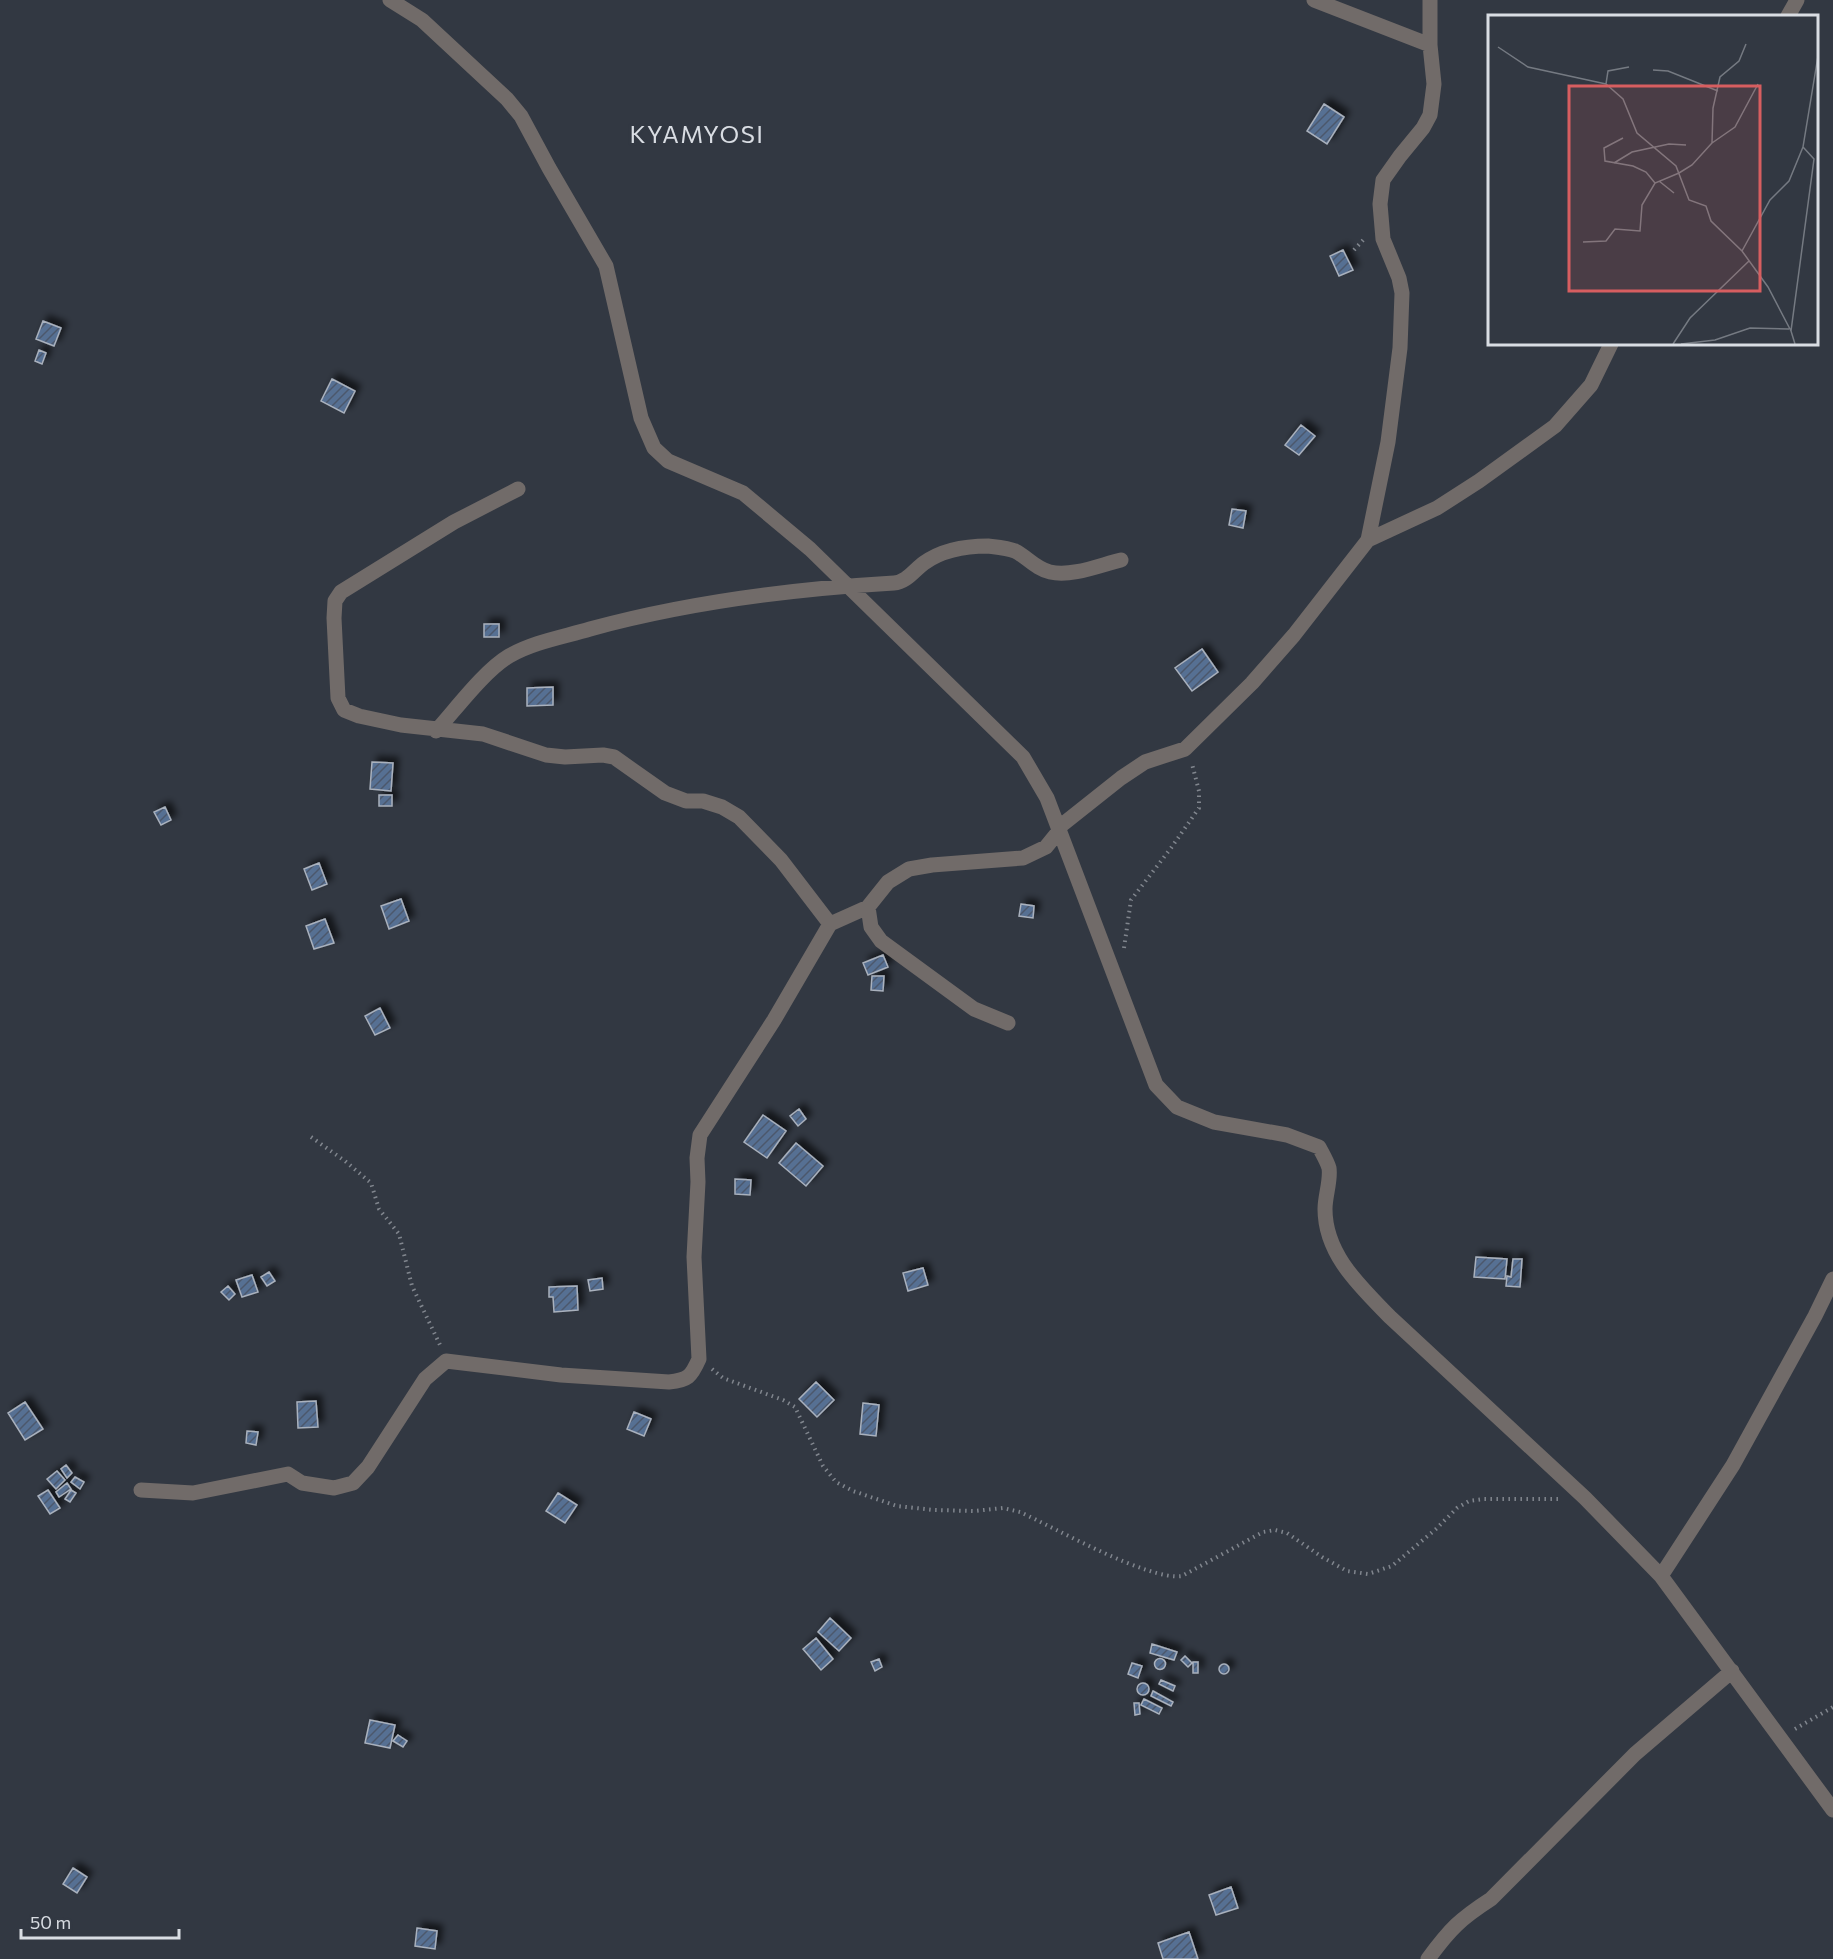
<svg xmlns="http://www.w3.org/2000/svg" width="1833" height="1959" viewBox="0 0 1833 1959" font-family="Commissioner,sans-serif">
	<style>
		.building { fill: url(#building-hatch); stroke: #a9b1bd; stroke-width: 1.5; filter: url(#shadow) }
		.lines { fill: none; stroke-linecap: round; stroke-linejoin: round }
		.path { stroke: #81868e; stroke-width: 4; stroke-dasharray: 1.5 4.5; stroke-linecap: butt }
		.minor { stroke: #716b69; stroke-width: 15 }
		.labels { text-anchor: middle; stroke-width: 6; stroke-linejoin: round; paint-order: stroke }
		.quarter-label { font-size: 24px; letter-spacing: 1.5px; fill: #d9dde3; stroke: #323842 }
		.inset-road { fill: none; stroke: #757a82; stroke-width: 1.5 }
		.view { fill: #d75e60; fill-opacity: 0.15; stroke: #d75e60; stroke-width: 3 }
		.inset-edge { fill: none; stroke: #d9dde3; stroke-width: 3 }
	</style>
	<defs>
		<pattern id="building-hatch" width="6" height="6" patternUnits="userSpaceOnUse" patternTransform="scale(1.5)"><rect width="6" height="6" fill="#576f93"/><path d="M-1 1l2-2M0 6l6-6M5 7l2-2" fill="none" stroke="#4c586c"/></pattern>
		<filter id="shadow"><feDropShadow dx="5.5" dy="-5.5" stdDeviation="3" flood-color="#0009"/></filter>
	</defs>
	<rect width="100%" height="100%" fill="#323842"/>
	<!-- building -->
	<path class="building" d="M 1324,104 L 1344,117 L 1327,144 L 1307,131 Z
		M 1343,250 L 1353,270 L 1339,276 L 1330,256 Z
		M 43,321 L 61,328 L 54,346 L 36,339 Z
		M 39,350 L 46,353 L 42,364 L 35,361 Z
		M 332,379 L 355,391 L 344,413 L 321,401 Z
		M 1301,425 L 1315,436 L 1299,455 L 1285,445 Z
		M 1232,509 L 1246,511 L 1243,528 L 1229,525 Z
		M 484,624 L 499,624 L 499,637 L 484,637 Z
		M 1202,649 L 1218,672 L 1192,691 L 1175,668 Z
		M 553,687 L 553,705 L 527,706 L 527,688 Z
		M 372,762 L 393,763 L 391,791 L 370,789 Z
		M 379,795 L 392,795 L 392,806 L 379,806 Z
		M 165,807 L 171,820 L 161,825 L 154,812 Z
		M 319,863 L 327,884 L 312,890 L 304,869 Z
		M 401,899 L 409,921 L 389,929 L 381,906 Z
		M 1021,904 L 1034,906 L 1033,918 L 1019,916 Z
		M 325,919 L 334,943 L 314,949 L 306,926 Z
		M 883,955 L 888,967 L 868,975 L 863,963 Z
		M 872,976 L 884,976 L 883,991 L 871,990 Z
		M 380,1008 L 390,1028 L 375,1035 L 365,1016 Z
		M 799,1109 L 806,1119 L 798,1126 L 790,1116 Z
		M 763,1115 L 786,1131 L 767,1158 L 744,1142 Z
		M 796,1143 L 823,1166 L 806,1186 L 779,1163 Z
		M 735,1179 L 751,1180 L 750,1195 L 735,1194 Z
		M 1476,1257 L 1507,1259 L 1505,1279 L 1474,1277 Z
		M 1513,1259 L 1522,1259 L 1520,1287 L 1506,1286 L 1507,1276 L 1511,1277 Z
		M 923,1268 L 928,1285 L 908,1291 L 903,1273 Z
		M 269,1272 L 275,1281 L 267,1286 L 261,1277 Z
		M 252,1275 L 258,1292 L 242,1297 L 236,1280 Z
		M 602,1278 L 603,1289 L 590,1291 L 588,1280 Z
		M 228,1286 L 235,1294 L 229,1300 L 221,1292 Z
		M 577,1286 L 578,1310 L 554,1312 L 553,1297 L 549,1297 L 549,1287 Z
		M 816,1382 L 834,1400 L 817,1417 L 799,1399 Z
		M 316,1401 L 318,1427 L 298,1428 L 297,1402 Z
		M 25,1402 L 43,1429 L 25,1440 L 8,1413 Z
		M 863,1403 L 879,1405 L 876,1436 L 860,1434 Z
		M 634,1412 L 651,1419 L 644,1436 L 627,1429 Z
		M 247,1431 L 258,1432 L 256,1445 L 246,1443 Z
		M 66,1465 L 72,1473 L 67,1478 L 61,1469 Z
		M 57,1471 L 65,1480 L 56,1489 L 47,1479 Z
		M 75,1477 L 84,1482 L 80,1489 L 71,1482 Z
		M 67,1483 L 71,1489 L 59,1497 L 56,1492 Z
		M 48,1490 L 60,1508 L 50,1514 L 38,1496 Z
		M 71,1490 L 76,1493 L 70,1502 L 65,1499 Z
		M 558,1493 L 577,1505 L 565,1523 L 546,1511 Z
		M 830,1618 L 851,1638 L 839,1651 L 818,1632 Z
		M 816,1638 L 833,1659 L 821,1670 L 803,1649 Z
		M 1152,1644 L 1177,1652 L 1174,1660 L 1150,1653 Z
		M 1185,1656 L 1192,1663 L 1188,1667 L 1181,1660 Z
		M1154.5 1664a5.5 5.5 0 1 1 11 0a5.5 5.5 0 1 1-11 0Z
		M 879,1659 L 882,1667 L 875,1671 L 871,1662 Z
		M 1193,1662 L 1198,1662 L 1198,1673 L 1193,1673 Z
		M 1132,1663 L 1142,1666 L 1138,1678 L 1128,1674 Z
		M1219 1669a5 5 0 1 1 10 0a5 5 0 1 1-10 0Z
		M 1161,1680 L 1175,1686 L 1173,1691 L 1159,1684 Z
		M1137 1689a6 6 0 1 1 12 0a6 6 0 1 1-12 0Z
		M 1153,1691 L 1173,1702 L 1171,1706 L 1151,1696 Z
		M 1144,1699 L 1162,1708 L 1159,1714 L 1141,1705 Z
		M 1134,1703 L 1139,1703 L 1140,1714 L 1135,1715 Z
		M 370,1720 L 395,1725 L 390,1748 L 365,1743 Z
		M 398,1735 L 407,1741 L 403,1747 L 393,1741 Z
		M 73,1868 L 87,1877 L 77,1893 L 63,1884 Z
		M 1231,1887 L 1238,1908 L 1216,1915 L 1209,1895 Z
		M 417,1928 L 437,1931 L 435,1949 L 415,1946 Z
		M 1189,1932 L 1198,1959 L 1163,1959 L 1158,1943 Z"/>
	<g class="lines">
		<!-- path -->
		<path class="path" d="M 1354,250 L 1365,238
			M 1124,948 L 1131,900 L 1171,848 L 1199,808 L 1199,791 L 1192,764
			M 311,1137 L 345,1161 L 371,1183 L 379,1209 L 399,1234 L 412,1286 L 440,1345
			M 712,1369 L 723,1378 L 783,1400 L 795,1407 L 823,1466 L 836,1482 L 853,1491 L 897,1506 L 934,1510 L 974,1511 L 1003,1508 L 1020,1512 C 1055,1528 1149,1581 1182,1576 L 1263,1532 L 1275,1530 L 1287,1533 L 1322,1557 L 1347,1571 L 1368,1574 L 1392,1566 L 1436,1529 L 1457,1508 L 1469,1501 L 1484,1499 L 1560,1499
			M 1795,1729 L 1833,1707"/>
		<!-- minor -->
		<path class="minor" d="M 390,0 L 422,20 L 507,99 L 521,116 L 549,168 L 606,266 L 641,418 L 654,448 L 668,461 L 743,493 L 810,549 L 1023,757 L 1047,798 L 1156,1085 L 1177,1107 L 1214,1122 L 1287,1135 L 1319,1147 C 1322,1153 1327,1161 1329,1168 C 1331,1180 1325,1196 1325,1209 C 1325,1255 1361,1287 1390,1317 L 1585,1498 L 1661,1576 L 1833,1810
			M 1314,0 L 1430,45
			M 1788,16 L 1797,0
			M 518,489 L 454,522 L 341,592 L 335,601 L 334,618 L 338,698 L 344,710 L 359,716 L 401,725 L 483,734 L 546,755 L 565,757 L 603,755 L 614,757 L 665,793 L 686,801 L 703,801 L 722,807 L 739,817 L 781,860 L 830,924
			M 1368,540 L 1437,508 L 1479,481 L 1555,426 L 1591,385 L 1611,344
			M 436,731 C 456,709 484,671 509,656 C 533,642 563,637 590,629 C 689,602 792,589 894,583 C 907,582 914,570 924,563 C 942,550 965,546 988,546 C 996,547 1008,548 1015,551 C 1027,557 1036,569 1050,572 C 1072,577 1100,565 1121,560
			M 1058,828 L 1121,778 L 1145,762 L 1185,749 L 1252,683 L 1294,635 L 1368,540 L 1388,442 L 1400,348 L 1402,293 L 1399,278 L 1383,239 L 1380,204 L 1383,180 L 1400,156 L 1423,128 L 1430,115 L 1434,84 L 1430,45 L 1430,0
			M 868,907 L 871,927 L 881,941 L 974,1009 L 1008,1023
			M 141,1490 L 193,1493 L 288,1474 L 302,1483 L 334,1488 L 353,1483 L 368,1467 L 425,1379 L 446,1361 L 561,1375 L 669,1382 C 688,1380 691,1377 699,1359 L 694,1257 L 698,1182 L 697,1158 L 700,1135 L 774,1020 L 830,924 L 868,907 L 888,882 L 909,869 L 932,865 L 1023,858 L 1046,847 L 1059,831
			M 1661,1576 L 1733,1465 L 1815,1316 L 1833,1279
			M 1428,1959 C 1450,1929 1460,1919 1491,1899 L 1635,1754 L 1732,1671"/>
	</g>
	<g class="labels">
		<!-- quarter labels -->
		<g class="quarter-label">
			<text x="697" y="143">KYAMYOSI</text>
		</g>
	</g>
	<!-- overview -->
	<g transform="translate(1488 15)">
		<rect width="330" height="330" fill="#323842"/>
		<path class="inset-road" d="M 10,32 L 40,52 L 118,69M 141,52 L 120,56 L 118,69 L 135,84 L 149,118 L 188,151 L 201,185 L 218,191 L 223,206 L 254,236 L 280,272 L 303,316M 165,55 L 180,56 L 230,76M 135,123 L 116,133 L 117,146 L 145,151 L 158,157 L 167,168M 224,128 L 247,112 L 270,69M 126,148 L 144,137 L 181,129 L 198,130M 191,158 L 204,150 L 224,128 L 225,93 L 232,62 L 251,46 L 258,29M 171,166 L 186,178M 95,227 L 118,226 L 127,214 L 152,216 L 154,190 L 167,168 L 191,158M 254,236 L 282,185 L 301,166 L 315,132M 185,329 L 202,303 L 261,246M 193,329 L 227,325 L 262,313 L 301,314M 307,329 L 303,316 L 326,144 L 315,132 L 330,41"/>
		<path class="view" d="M 81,71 L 272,71 L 272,276 L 81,276 Z"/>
		<rect width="330" height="330" class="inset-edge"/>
	</g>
	<!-- scale -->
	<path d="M21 1929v9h158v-9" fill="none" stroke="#d9dde3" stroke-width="3"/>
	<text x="30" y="1929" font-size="18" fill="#d9dde3" stroke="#323842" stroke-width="4.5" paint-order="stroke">50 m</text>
</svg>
